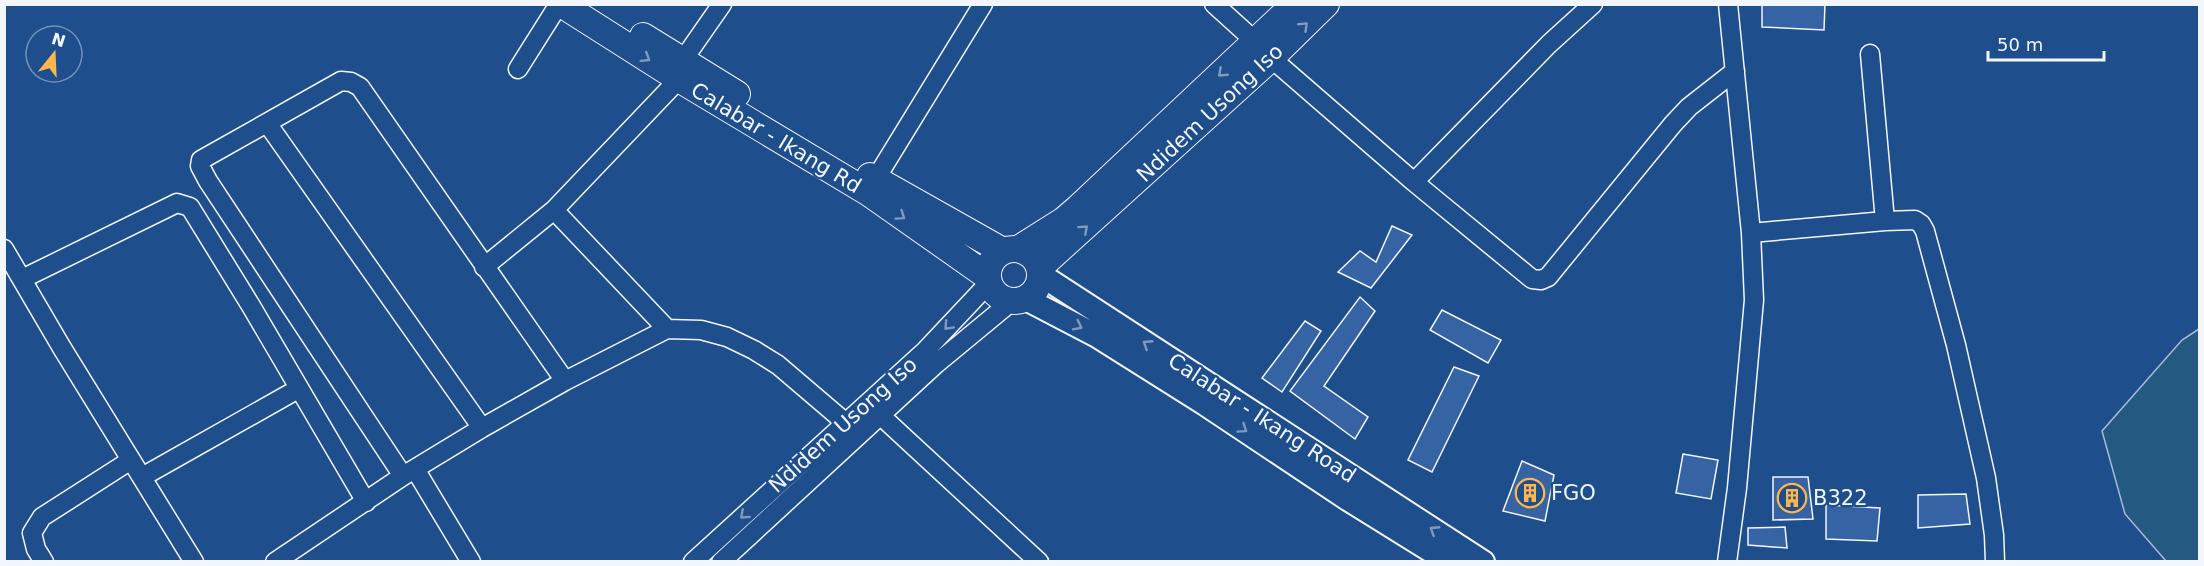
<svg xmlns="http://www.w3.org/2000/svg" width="2204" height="566" viewBox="0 0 2204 566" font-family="'DejaVu Sans',sans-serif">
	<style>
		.green { fill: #245a82; stroke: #a8bbd7; stroke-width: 1.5 }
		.building { fill: #3563a3; stroke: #f2f6ff; stroke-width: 1.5 }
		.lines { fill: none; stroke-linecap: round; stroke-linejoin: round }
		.minor-casing { stroke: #f2f6ff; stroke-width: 21 }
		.major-casing { stroke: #f2f6ff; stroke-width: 26 }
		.highway-casing { stroke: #f2f6ff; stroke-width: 28 }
		.minor { stroke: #1f4e8c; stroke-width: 18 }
		.major { stroke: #1f4e8c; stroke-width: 22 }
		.highway { stroke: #1f4e8c; stroke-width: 26 }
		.oneway { stroke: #7e9ac0 }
		.labels { text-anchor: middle; stroke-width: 4.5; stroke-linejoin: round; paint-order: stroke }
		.street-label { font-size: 21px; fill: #f2f6ff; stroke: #1f4e8c }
		.poi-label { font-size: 21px; fill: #f2f6ff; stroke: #1f4e8c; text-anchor: start }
	</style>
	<rect width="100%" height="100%" fill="#1f4e8c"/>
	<!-- green -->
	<path class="green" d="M 2199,329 L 2199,561 L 2166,561 L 2125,514 L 2102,431 L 2182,340 Z"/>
	<!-- building -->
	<path class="building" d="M 1762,4 L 1825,4 L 1824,30 L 1762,27 Z
		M 1392,226 L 1412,235 L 1371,288 L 1338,272 L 1360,251 L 1376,262 Z
		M 1360,297 L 1375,311 L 1324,386 L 1368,417 L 1355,439 L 1290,391 Z
		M 1442,310 L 1501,340 L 1488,363 L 1430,330 Z
		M 1305,321 L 1321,331 L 1282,392 L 1262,378 Z
		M 1454,367 L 1479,376 L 1432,472 L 1408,460 Z
		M 1683,454 L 1718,460 L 1711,499 L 1676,493 Z
		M 1522,461 L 1554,475 L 1545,521 L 1503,511 Z
		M 1773,477 L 1808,477 L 1813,519 L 1773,520 Z
		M 1966,494 L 1970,524 L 1918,528 L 1918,495 Z
		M 1826,505 L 1880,508 L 1877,541 L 1826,539 Z
		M 1785,527 L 1787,548 L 1748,545 L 1748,528 Z"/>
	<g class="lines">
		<!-- minor casing -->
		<g class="minor-casing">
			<path id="minor" d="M 1214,4 L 1256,42
				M 1870,54 L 1885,221
				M 1271,58 L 1414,182 L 1532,279 L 1541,280 L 1548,277 L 1673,124 L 1689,107 L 1735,71
				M 683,60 L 722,4
				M 518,69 L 559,4
				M 267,123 L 482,428
				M 875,180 L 983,4
				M 1414,182 L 1549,44 L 1593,4
				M 554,210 L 667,329
				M 1751,233 L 1885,221 L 1915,220 L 1921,224 L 1925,231 L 1956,345 L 1986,478 L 1994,535 L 1995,562
				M 4,249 L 62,348 L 194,562
				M 484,267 L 554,210 L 679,79
				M 22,279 L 177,203 L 190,207 L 251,306 L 366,502
				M 880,415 L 1039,562
				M 415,469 L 471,562
				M 403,476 L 208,181 L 200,166 L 201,160 L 341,81 L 351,82 L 360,87 L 565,381
				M 142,477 L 298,389
				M 44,562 L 36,549 L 32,533 L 42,517 L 131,460
				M 275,562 L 403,476 L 482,428 L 565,381 L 667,329 L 701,330 L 727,337 L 754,350 L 778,365 L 846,423
				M 693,562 L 925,351 L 989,283
				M 721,562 L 936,364 L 1011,302
				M 1727,562 L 1737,488 L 1754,300 L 1751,233 L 1728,4"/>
		</g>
		<!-- major casing -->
		<g class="major-casing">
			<path id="major" d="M 1041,275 L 1483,562
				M 1026,299 L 1097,336 L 1205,404 L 1349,500 L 1449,562"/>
		</g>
		<!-- highway casing -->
		<g class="highway-casing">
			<path id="highway" d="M 561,4 L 679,79 L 869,193 L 987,276
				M 643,36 L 737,94
				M 870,176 L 1003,251
				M988 275a26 26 0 1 1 52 0a26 26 0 1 1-52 0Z
				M 1018,249 L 1064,220 L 1078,208 L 1295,4
				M 1040,267 L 1271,58 L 1326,4"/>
		</g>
		<!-- minor -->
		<use href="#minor" class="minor"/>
		<!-- major -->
		<use href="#major" class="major"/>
		<!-- highway -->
		<use href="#highway" class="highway"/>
	</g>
	<!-- one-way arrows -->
	<defs><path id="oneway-chevron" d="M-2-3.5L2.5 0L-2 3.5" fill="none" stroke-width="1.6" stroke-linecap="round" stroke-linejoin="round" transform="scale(1.5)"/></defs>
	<g class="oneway">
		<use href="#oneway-chevron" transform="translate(1304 26) rotate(-44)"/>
		<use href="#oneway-chevron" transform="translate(646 58) rotate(32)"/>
		<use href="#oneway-chevron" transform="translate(1222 73) rotate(137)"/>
		<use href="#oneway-chevron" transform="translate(901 216) rotate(35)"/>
		<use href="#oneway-chevron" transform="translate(1084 229) rotate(-42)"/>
		<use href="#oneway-chevron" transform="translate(948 326) rotate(133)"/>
		<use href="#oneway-chevron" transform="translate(1078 326) rotate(27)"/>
		<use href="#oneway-chevron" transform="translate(1147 344) rotate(-147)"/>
		<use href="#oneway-chevron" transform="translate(1243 429) rotate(34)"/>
		<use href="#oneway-chevron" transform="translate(744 515) rotate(138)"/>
		<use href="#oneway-chevron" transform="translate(1434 530) rotate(-147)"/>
	</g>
	<!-- icons -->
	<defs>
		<g id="building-ring" transform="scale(1.5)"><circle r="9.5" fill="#1f4e8c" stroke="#ffb74d" stroke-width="1.5"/><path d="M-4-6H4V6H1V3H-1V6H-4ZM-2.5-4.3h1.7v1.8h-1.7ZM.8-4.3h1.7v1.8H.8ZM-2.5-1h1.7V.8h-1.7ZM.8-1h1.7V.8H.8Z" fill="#ffb74d"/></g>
	</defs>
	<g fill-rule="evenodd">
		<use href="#building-ring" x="1530" y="493"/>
		<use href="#building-ring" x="1792" y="498"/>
	</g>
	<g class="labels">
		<!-- street labels -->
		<g class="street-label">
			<text transform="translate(1210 113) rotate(-43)" y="7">Ndidem Usong Iso</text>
			<text transform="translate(776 138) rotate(31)" y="7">Calabar - Ikang Rd</text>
			<text transform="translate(1262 418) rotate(33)" y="7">Calabar - Ikang Road</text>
			<text transform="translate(843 425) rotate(-42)" y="7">Ndidem Usong Iso</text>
		</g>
		<!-- poi labels -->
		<g class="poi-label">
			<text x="1551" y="500">FGO</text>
			<text x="1813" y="505">B322</text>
		</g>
	</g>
	<!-- border -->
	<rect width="2204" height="566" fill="none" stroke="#f2f6ff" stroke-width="12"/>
	<!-- north arrow -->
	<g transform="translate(54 54) rotate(18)"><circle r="28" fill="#1f4e8c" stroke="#7391ba" stroke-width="1.5"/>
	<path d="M0-4.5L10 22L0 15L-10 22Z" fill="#ffb74d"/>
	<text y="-9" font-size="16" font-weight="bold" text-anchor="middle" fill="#f2f6ff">N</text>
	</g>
	<!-- scale -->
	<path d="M1988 51v9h116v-9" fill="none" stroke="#f2f6ff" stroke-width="3"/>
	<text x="1997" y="51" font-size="18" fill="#f2f6ff" stroke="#1f4e8c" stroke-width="4.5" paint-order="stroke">50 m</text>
</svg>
